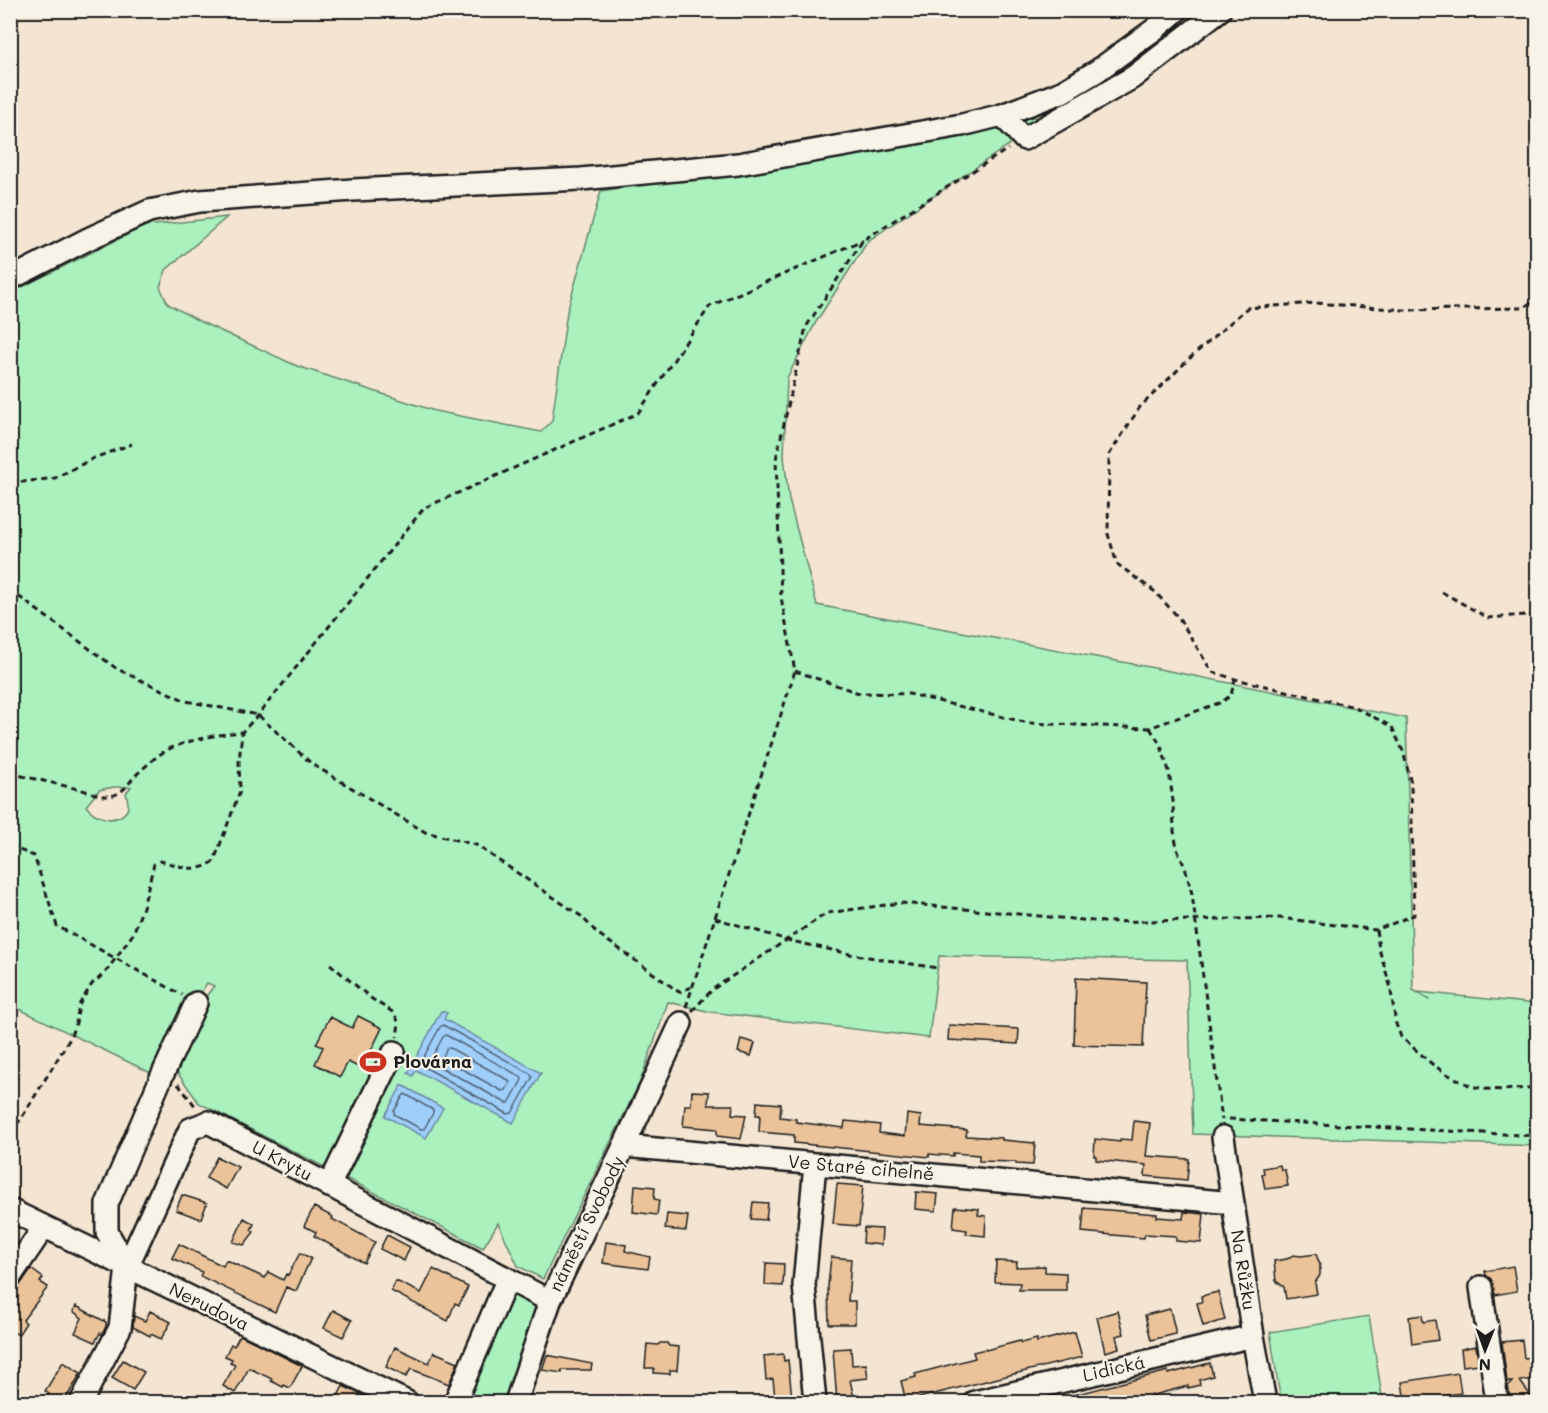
<svg xmlns="http://www.w3.org/2000/svg" width="1548" height="1413" viewBox="0 0 1548 1413" font-family="Mali,sans-serif">
	<style>
		.green { fill: #aaf1be; stroke: #63866d; stroke-width: 1.5; fill-rule: evenodd }
		.water { fill: #9fcefb; stroke: #6b87a2; stroke-width: 1.5 }
		.lines { fill: none; stroke-linecap: round; stroke-linejoin: round }
		.shore { stroke: #506375; stroke-width: 1.5 }
		.building { fill: #eac39a; stroke: #1c1c1c; stroke-width: 1.5 }
		.minor-casing { stroke: #1c1c1c; stroke-width: 26 }
		.path { stroke: #1c1c1c; stroke-width: 3; stroke-dasharray: 6 4.5; stroke-linecap: butt }
		.minor { stroke: #f7f3e8; stroke-width: 21 }
		.labels { text-anchor: middle; stroke-width: 4.5; stroke-linejoin: round; paint-order: stroke }
		.poi-label { font-size: 18px; font-weight: bold; fill: #1c1c1c; stroke: #f7f3e8; text-anchor: start }
		.street-label { font-size: 18px; fill: #1c1c1c; stroke: #f7f3e8 }
	</style>
	<rect width="100%" height="100%" fill="#f3e5d1"/>
	<filter id="ink" filterUnits="userSpaceOnUse"><feTurbulence type="fractalNoise" baseFrequency=".0167" numOctaves="2"/><feDisplacementMap in="SourceGraphic" scale="12" xChannelSelector="R" yChannelSelector="G"/><feConvolveMatrix kernelMatrix="1 2 1 2 8 2 1 2 1" color-interpolation-filters="sRGB"/></filter>
	<g filter="url(#ink)">
		<!-- green -->
		<path class="green" d="M 1035,115 L 1035,127 L 868,241 L 816,322 L 787,378 L 784,456 L 789,500 L 817,605 L 1149,667 L 1406,718 L 1413,990 L 1430,1000 L 1418,992 L 1537,1004 L 1537,1146 L 1193,1134 L 1187,960 L 939,956 L 929,1038 L 711,1012 L 668,1002 L 640,1082 L 543,1279 L 518,1266 L 498,1223 L 483,1248 L 199,1103 L 174,1068 L 207,995 L 214,986 L 207,983 L 151,1073 L 11,1005 L 10,293 L 145,226 L 227,217 L 166,270 L 160,287 L 168,304 L 199,321 L 297,366 L 435,411 L 541,432 L 552,421 L 567,312 L 601,191 L 932,140 ZM 114,787 L 131,787 L 126,793 C 127,797 128,800 128,803 C 129,809 126,813 121,816 C 109,823 94,816 86,806 L 99,790 Z
			M 509,1292 L 538,1307 L 506,1402 L 464,1402 Z
			M 1369,1316 L 1383,1402 L 1281,1402 L 1270,1332 Z"/>
		<!-- water -->
		<path class="water" d="M 441,1011 L 447,1013 L 444,1019 L 541,1073 L 513,1123 L 416,1070 L 413,1076 L 408,1073 Z
			M 402,1085 L 443,1108 L 426,1138 L 385,1116 Z"/>
		<g class="lines">
			<!-- shore -->
			<path class="shore" d="M 443,1025 L 531,1074 L 532,1078 L 512,1113 L 508,1114 L 421,1065 L 421,1062 L 440,1027 Z
				M 446,1035 L 521,1077 L 522,1080 L 509,1103 L 506,1103 L 431,1062 L 431,1059 L 443,1037 Z
				M 447,1048 L 450,1048 L 508,1080 L 510,1083 L 506,1090 L 502,1091 L 444,1059 L 443,1056 Z
				M 405,1094 L 433,1110 L 433,1113 L 424,1129 L 421,1129 L 394,1114 L 394,1111 L 403,1096 Z"/>
		</g>
		<!-- building -->
		<path class="building" d="M 1076,978 L 1146,982 L 1143,1047 L 1074,1045 Z
			M 358,1016 L 382,1028 L 362,1069 L 348,1062 L 340,1077 L 315,1064 L 323,1047 L 316,1044 L 330,1017 L 352,1028 Z
			M 949,1025 L 1019,1029 L 1018,1044 L 948,1040 Z
			M 741,1039 L 755,1043 L 751,1056 L 738,1052 Z
			M 692,1091 L 709,1092 L 708,1105 L 733,1105 L 732,1114 L 746,1115 L 741,1139 L 717,1136 L 717,1129 L 683,1126 L 685,1105 L 691,1105 Z
			M 757,1102 L 781,1104 L 780,1117 L 796,1119 L 796,1122 L 844,1128 L 845,1121 L 856,1122 L 880,1125 L 879,1133 L 905,1136 L 907,1114 L 921,1116 L 920,1126 L 967,1130 L 966,1136 L 1002,1138 L 1002,1140 L 1035,1143 L 1033,1165 L 1016,1164 L 1016,1162 L 979,1161 L 979,1155 L 953,1153 L 953,1156 L 929,1154 L 929,1157 L 794,1143 L 794,1135 L 759,1132 L 760,1115 L 756,1115 Z
			M 1134,1121 L 1150,1123 L 1146,1156 L 1189,1159 L 1187,1180 L 1145,1176 L 1146,1165 L 1096,1160 L 1096,1156 L 1094,1156 L 1095,1139 L 1120,1142 L 1120,1139 L 1132,1140 Z
			M 217,1157 L 238,1167 L 226,1189 L 206,1178 Z
			M 1280,1165 L 1281,1170 L 1285,1170 L 1288,1186 L 1265,1189 L 1262,1174 L 1264,1173 L 1263,1168 Z
			M 837,1184 L 863,1186 L 859,1226 L 833,1224 Z
			M 635,1185 L 655,1187 L 654,1199 L 659,1200 L 657,1215 L 633,1212 Z
			M 916,1192 L 938,1194 L 936,1211 L 915,1209 Z
			M 182,1195 L 207,1203 L 201,1219 L 176,1210 Z
			M 753,1202 L 768,1203 L 766,1220 L 751,1219 Z
			M 314,1207 L 333,1217 L 332,1219 L 375,1242 L 364,1263 L 314,1236 L 316,1232 L 304,1226 Z
			M 955,1207 L 979,1209 L 978,1215 L 986,1216 L 985,1236 L 966,1234 L 967,1230 L 953,1228 Z
			M 1084,1208 L 1157,1214 L 1157,1217 L 1183,1219 L 1184,1212 L 1204,1214 L 1201,1243 L 1176,1241 L 1176,1236 L 1145,1234 L 1144,1238 L 1082,1232 Z
			M 667,1214 L 688,1216 L 686,1231 L 665,1229 Z
			M 244,1218 L 254,1224 L 251,1230 L 254,1232 L 244,1245 L 233,1242 Z
			M 864,1228 L 882,1229 L 881,1245 L 863,1243 Z
			M 387,1235 L 410,1247 L 404,1261 L 380,1249 Z
			M 606,1242 L 626,1245 L 625,1251 L 650,1257 L 648,1269 L 603,1263 Z
			M 179,1244 L 223,1266 L 226,1260 L 265,1278 L 268,1272 L 283,1280 L 286,1274 L 288,1275 L 300,1253 L 311,1258 L 296,1291 L 286,1287 L 275,1312 L 200,1276 L 202,1272 L 172,1258 Z
			M 1316,1254 L 1320,1265 L 1320,1275 L 1315,1283 L 1317,1294 L 1286,1299 L 1284,1287 L 1276,1281 L 1274,1261 L 1287,1259 L 1293,1255 L 1301,1256 Z
			M 831,1257 L 851,1259 L 848,1301 L 855,1301 L 855,1324 L 829,1324 L 828,1286 Z
			M 996,1261 L 1017,1262 L 1016,1267 L 1045,1266 L 1045,1272 L 1066,1273 L 1066,1290 L 1019,1290 L 1020,1283 L 995,1282 Z
			M 766,1263 L 784,1264 L 783,1286 L 765,1285 Z
			M 1513,1266 L 1517,1291 L 1495,1295 L 1493,1285 L 1491,1279 L 1486,1275 L 1485,1271 Z
			M 31,1269 L 43,1278 L 40,1282 L 48,1287 L 23,1320 L 26,1323 L 18,1335 L 14,1332 L 10,1337 L 10,1290 L 16,1288 L 20,1285 Z
			M 433,1269 L 468,1287 L 459,1305 L 455,1303 L 448,1321 L 391,1291 L 396,1281 L 421,1293 Z
			M 1218,1292 L 1225,1320 L 1203,1326 L 1197,1303 L 1202,1302 L 1201,1296 Z
			M 76,1306 L 106,1322 L 106,1326 L 102,1335 L 100,1333 L 95,1342 L 75,1333 L 82,1318 L 73,1311 Z
			M 1170,1309 L 1176,1334 L 1151,1340 L 1145,1315 Z
			M 333,1310 L 352,1320 L 343,1337 L 324,1328 Z
			M 150,1311 L 171,1322 L 161,1339 L 151,1334 L 150,1336 L 133,1327 L 134,1316 L 145,1321 Z
			M 1118,1311 L 1124,1334 L 1116,1336 L 1119,1348 L 1105,1352 L 1097,1317 Z
			M 1422,1315 L 1423,1322 L 1435,1320 L 1438,1340 L 1412,1344 L 1409,1317 Z
			M 1075,1332 L 1082,1357 L 906,1401 L 901,1381 L 916,1377 L 915,1374 L 975,1358 L 973,1352 L 985,1349 L 986,1350 L 1020,1341 L 1021,1343 L 1037,1339 L 1037,1342 Z
			M 240,1335 L 302,1366 L 290,1388 L 284,1385 L 283,1387 L 271,1381 L 272,1379 L 249,1368 L 235,1393 L 223,1386 L 235,1365 L 230,1363 L 232,1359 L 225,1356 L 231,1344 L 234,1346 Z
			M 1522,1340 L 1524,1358 L 1533,1357 L 1536,1379 L 1520,1381 L 1531,1396 L 1521,1402 L 1509,1402 L 1509,1391 L 1508,1386 L 1512,1382 L 1507,1382 L 1502,1342 Z
			M 660,1343 L 667,1343 L 669,1346 L 679,1347 L 677,1370 L 670,1370 L 670,1374 L 654,1373 L 654,1368 L 645,1368 L 647,1344 L 658,1345 Z
			M 1476,1346 L 1479,1364 L 1463,1366 L 1461,1349 Z
			M 395,1347 L 429,1363 L 434,1352 L 458,1362 L 449,1384 L 411,1369 L 406,1377 L 386,1367 Z
			M 851,1348 L 852,1365 L 866,1364 L 868,1378 L 850,1380 L 855,1402 L 837,1402 L 833,1349 Z
			M 783,1354 L 784,1361 L 788,1360 L 792,1398 L 779,1399 L 778,1398 L 775,1398 L 773,1379 L 766,1380 L 764,1356 Z
			M 547,1355 L 592,1364 L 591,1370 L 562,1370 L 562,1373 L 542,1370 Z
			M 123,1360 L 144,1372 L 133,1390 L 112,1378 Z
			M 63,1362 L 81,1373 L 64,1402 L 56,1402 L 47,1397 L 49,1394 L 45,1391 Z
			M 1210,1363 L 1213,1376 L 1199,1380 L 1200,1385 L 1188,1388 L 1188,1386 L 1150,1396 L 1151,1398 L 1134,1402 L 1113,1402 L 1112,1399 L 1100,1402 L 1062,1402 L 1062,1398 L 1168,1371 L 1168,1374 Z
			M 1458,1373 L 1461,1393 L 1405,1402 L 1402,1382 Z
			M 343,1386 L 376,1402 L 335,1402 Z"/>
		<g class="lines">
			<!-- minor casing -->
			<g class="minor-casing">
				<path id="minor" d="M 1002,115 L 1024,139 L 1132,78 L 1220,10
					M 10,279 L 88,239 L 149,211 L 200,201 L 353,190 L 581,179 L 738,164 L 962,125 L 1002,115 L 1062,92 L 1097,71 L 1155,29 L 1177,10
					M 1223,1137 L 1253,1336 L 1265,1402
					M 624,1146 L 1233,1203
					M 815,1164 L 804,1285 L 815,1402
					M 329,1186 L 394,1052
					M 10,1210 L 407,1402
					M 127,1267 L 107,1232 L 107,1204 L 161,1078 L 196,1003
					M 10,1277 L 44,1227
					M 1481,1287 L 1497,1402
					M 81,1402 L 120,1328 L 127,1267 L 190,1129 L 208,1122 L 550,1301
					M 455,1402 L 507,1280
					M 516,1402 L 550,1301 L 624,1146 L 681,1023
					M 975,1402 L 1253,1336"/>
			</g>
			<!-- path -->
			<path class="path" d="M 10,481 L 23,482 L 55,478 L 94,458 L 132,444
				M 10,590 L 117,669 L 186,701 L 258,715 L 312,764 L 425,832 L 476,845 L 581,916 L 597,933 L 679,992 L 692,987
				M 1442,592 L 1488,618 L 1538,614
				M 795,671 L 859,693 L 909,694 L 1028,723 L 1149,728 L 1222,702 L 1231,695 L 1235,679
				M 1150,728 L 1161,746 L 1169,771 L 1173,801 L 1174,831 L 1177,849 L 1186,870 L 1192,894 L 1222,1120
				M 10,773 C 34,779 58,784 82,790 C 91,792 100,797 109,796 C 123,795 128,783 137,774 C 145,767 153,759 162,753 C 180,741 220,734 242,732
				M 10,846 L 34,856 L 57,926 L 182,995
				M 10,889 L 12,893 L 10,900
				M 715,918 L 787,940 L 850,954 L 937,968
				M 1376,930 L 1379,949 L 1390,985 L 1396,1024 L 1401,1037 L 1432,1064 L 1447,1074 L 1471,1086 L 1484,1089 L 1504,1090 L 1538,1087
				M 330,964 L 372,999 L 394,1013 L 399,1023 L 397,1037
				M 686,1007 L 795,671 L 781,597 L 776,459 L 806,327 L 863,240 L 1008,149
				M 692,1011 L 713,989 L 827,913 L 900,903 L 1104,922 L 1280,918 L 1376,930 L 1414,915 L 1411,783 L 1403,751 L 1392,727 L 1355,707 L 1235,679 L 1212,672 L 1179,618 L 1154,591 L 1117,564 L 1108,534 L 1109,455 L 1140,407 L 1189,359 L 1247,308 L 1316,303 L 1404,310 L 1522,308 L 1538,299
				M 10,1027 L 17,1029 L 10,1041
				M 178,1084 L 196,1107
				M 1229,1119 L 1538,1136
				M 10,1133 L 21,1119 L 69,1040 L 76,1023 L 79,1005 L 92,984 L 105,973 L 133,934 L 143,907 L 154,864 L 160,861 C 179,865 197,875 214,861 L 240,791 L 239,762 L 242,732 L 258,715 L 424,508 L 638,413 L 710,306 L 863,240"/>
			<!-- minor -->
			<use href="#minor" class="minor"/>
		</g>
	</g>
	<!-- icons -->
	<defs>
		<g id="stadium-bare" transform="scale(2.07)"><path d="M0-5a6.5 5 0 1 0 0 10a6.5 5 0 1 0 0-10ZM-3.5-1.8h7v3.6h-7Z" fill="#c8321e" stroke="#f7f3e8" stroke-width="2.5" paint-order="stroke"/></g>
	</defs>
	<g fill-rule="evenodd">
		<use href="#stadium-bare" x="373" y="1062"/>
	</g>
	<g class="labels">
		<!-- poi labels -->
		<g class="poi-label">
			<text x="393" y="1068">Plovárna</text>
		</g>
		<!-- street labels -->
		<g class="street-label">
			<text transform="translate(282 1161) rotate(28)" y="6">U Krytu</text>
			<text transform="translate(861 1168) rotate(5)" y="6">Ve Staré cihelně</text>
			<text transform="translate(587 1224) rotate(-64)" y="6">náměstí Svobody</text>
			<text transform="translate(1243 1270) rotate(81)" y="6">Na Růžku</text>
			<text transform="translate(209 1307) rotate(26)" y="6">Nerudova</text>
			<text transform="translate(1114 1369) rotate(-13)" y="6">Lidická</text>
		</g>
	</g>
	<!-- margin -->
	<rect width="1548" height="1413" fill="none" stroke="#f7f3e8" stroke-width="36"/>
	<rect x="18" y="18" width="1512" height="1377" fill="none" stroke="#1c1c1c" stroke-width="2" filter="url(#ink)"/>
	<!-- north arrow -->
	<g transform="translate(1485 1350) rotate(181)" stroke="#f7f3e8" stroke-width="4.5" paint-order="stroke">
	<path d="M0-4.5L10 22L0 15L-10 22Z" fill="#1c1c1c"/>
	<text y="-9" font-size="16" font-weight="bold" text-anchor="middle" fill="#1c1c1c">N</text>
	</g>
</svg>
